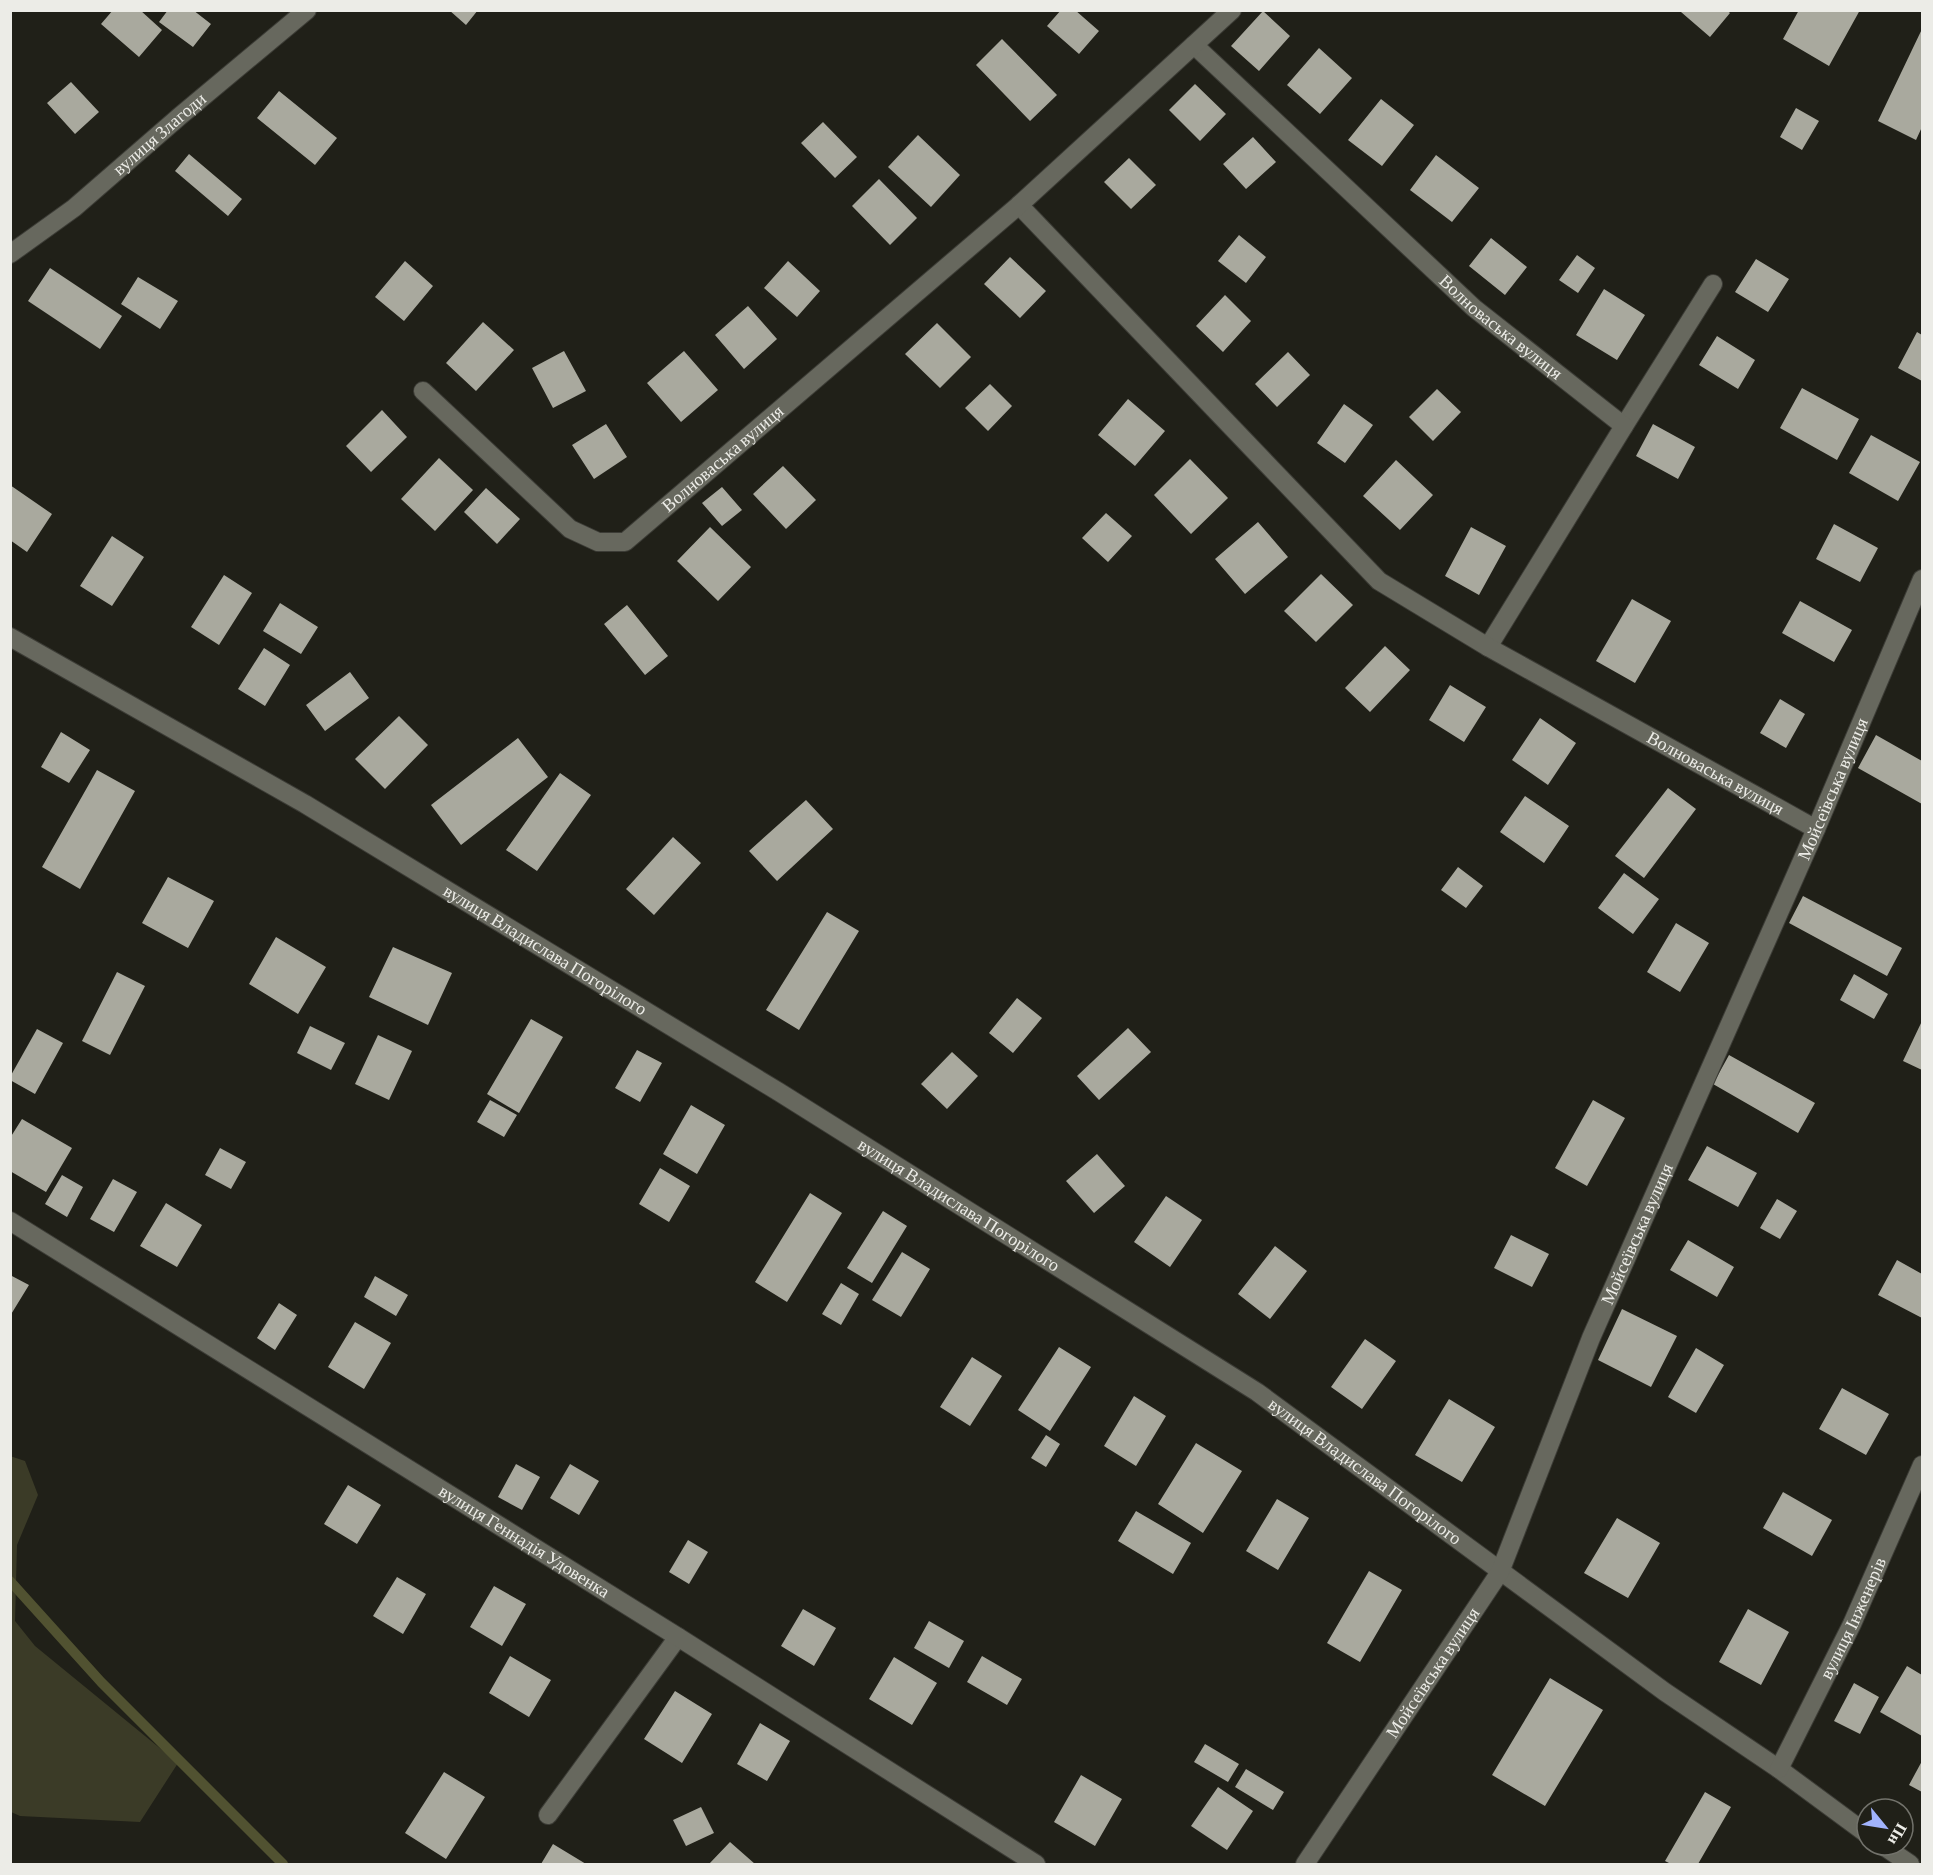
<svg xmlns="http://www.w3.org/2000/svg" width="1933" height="1875" viewBox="0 0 1933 1875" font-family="'Crimson Pro',serif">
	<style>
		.green { fill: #3b3b27 }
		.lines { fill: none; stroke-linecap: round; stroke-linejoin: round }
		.stream { stroke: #515231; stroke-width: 10 }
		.building { fill: #a9a99e }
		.lane-casing { stroke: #3c3c36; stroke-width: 20 }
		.street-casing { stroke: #3c3c36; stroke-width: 20 }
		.lane { stroke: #67685e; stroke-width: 18 }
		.street { stroke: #67685e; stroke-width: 18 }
		.labels { text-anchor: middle; stroke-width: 6; stroke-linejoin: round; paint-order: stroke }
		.street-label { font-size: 18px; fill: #ecece7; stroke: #202018 }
	</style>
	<rect width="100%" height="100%" fill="#202018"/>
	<!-- green -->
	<path class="green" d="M 10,1456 L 25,1461 L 38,1495 L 17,1545 L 15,1621 L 35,1646 L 178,1763 L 140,1822 L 20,1816 L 11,1812 Z"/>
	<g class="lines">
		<!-- stream -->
		<path class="stream" d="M 10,1581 L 101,1682 L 283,1864"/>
	</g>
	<!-- building -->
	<path class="building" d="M 113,10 L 140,10 L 162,30 L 139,57 L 101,24 Z
		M 168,10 L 193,10 L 211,24 L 193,47 L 159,22 Z
		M 449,10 L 478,10 L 466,25 Z
		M 1061,10 L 1075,10 L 1099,31 L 1079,54 L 1047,26 Z
		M 1682,10 L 1727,10 L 1730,13 L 1710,37 L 1681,12 Z
		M 1799,10 L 1860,10 L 1829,66 L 1783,39 Z
		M 1263,11 L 1290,36 L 1259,71 L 1231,46 Z
		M 1922,29 L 1922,127 L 1916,140 L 1878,121 Z
		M 1002,39 L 1057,95 L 1030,121 L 976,65 Z
		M 1319,48 L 1352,78 L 1320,114 L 1287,85 Z
		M 71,82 L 99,112 L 75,134 L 47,103 Z
		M 1195,84 L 1226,114 L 1200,141 L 1169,110 Z
		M 279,91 L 337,138 L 315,165 L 257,118 Z
		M 1381,99 L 1414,125 L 1382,166 L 1348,140 Z
		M 1796,108 L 1819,121 L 1802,150 L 1780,137 Z
		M 823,122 L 857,157 L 835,178 L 801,143 Z
		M 918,135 L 960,175 L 931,207 L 888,167 Z
		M 1253,137 L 1276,162 L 1246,189 L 1223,164 Z
		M 189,154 L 242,199 L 228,216 L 175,171 Z
		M 1436,155 L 1479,188 L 1452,222 L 1410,190 Z
		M 1129,158 L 1156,185 L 1131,209 L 1104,182 Z
		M 879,179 L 917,218 L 890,245 L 852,206 Z
		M 1239,235 L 1266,257 L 1246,283 L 1218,261 Z
		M 1491,238 L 1527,267 L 1505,295 L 1469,266 Z
		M 1577,255 L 1595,268 L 1578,293 L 1559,280 Z
		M 1010,257 L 1046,291 L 1020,318 L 984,284 Z
		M 1756,259 L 1789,279 L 1768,312 L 1735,292 Z
		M 405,261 L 433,286 L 404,321 L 375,297 Z
		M 788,261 L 820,291 L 797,317 L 764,288 Z
		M 50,268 L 122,316 L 100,349 L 28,301 Z
		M 138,277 L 178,301 L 160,329 L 121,304 Z
		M 1604,289 L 1645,315 L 1617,360 L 1576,335 Z
		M 1225,295 L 1251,321 L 1223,352 L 1196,326 Z
		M 748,306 L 777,339 L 744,369 L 715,335 Z
		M 483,322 L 514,350 L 476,391 L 446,363 Z
		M 937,323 L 971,357 L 940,388 L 905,354 Z
		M 1917,332 L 1922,335 L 1922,381 L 1898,368 Z
		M 1717,336 L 1755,360 L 1738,389 L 1699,365 Z
		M 564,351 L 586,391 L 553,408 L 532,368 Z
		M 684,351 L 718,390 L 681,422 L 647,383 Z
		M 1288,352 L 1310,375 L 1277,407 L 1255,384 Z
		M 990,384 L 1012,406 L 988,431 L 965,408 Z
		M 1802,388 L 1859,419 L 1837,460 L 1780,428 Z
		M 1437,389 L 1461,412 L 1433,441 L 1409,417 Z
		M 1128,399 L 1165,431 L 1135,466 L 1098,435 Z
		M 1344,404 L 1373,425 L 1345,463 L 1317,443 Z
		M 382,410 L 407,437 L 371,472 L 346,446 Z
		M 606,424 L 627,457 L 594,479 L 572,445 Z
		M 1653,424 L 1695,447 L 1678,479 L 1636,456 Z
		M 1871,435 L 1920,462 L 1898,501 L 1849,473 Z
		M 439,458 L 473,490 L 435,531 L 401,499 Z
		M 1190,459 L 1228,498 L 1191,534 L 1154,495 Z
		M 1396,460 L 1433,495 L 1400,530 L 1363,496 Z
		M 783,466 L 816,500 L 786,529 L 753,494 Z
		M 10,485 L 52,514 L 27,552 L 10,540 Z
		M 722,487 L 742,510 L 722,526 L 702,503 Z
		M 486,488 L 520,519 L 497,544 L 464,512 Z
		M 1106,513 L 1132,536 L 1108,562 L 1082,538 Z
		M 1258,522 L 1288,557 L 1245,594 L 1215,559 Z
		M 1834,524 L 1878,548 L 1860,582 L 1816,559 Z
		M 710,527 L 751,567 L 718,601 L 677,561 Z
		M 1471,527 L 1506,546 L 1479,595 L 1445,576 Z
		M 112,536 L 144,557 L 112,606 L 80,586 Z
		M 1321,574 L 1353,605 L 1316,642 L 1284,611 Z
		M 224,575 L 252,593 L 219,645 L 191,627 Z
		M 1632,599 L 1671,621 L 1635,683 L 1596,661 Z
		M 1800,601 L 1852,630 L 1834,662 L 1782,633 Z
		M 280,603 L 318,627 L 301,654 L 263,631 Z
		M 627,605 L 668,656 L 645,675 L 604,624 Z
		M 1385,646 L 1410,670 L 1370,712 L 1345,688 Z
		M 264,648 L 290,665 L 265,706 L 238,689 Z
		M 350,672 L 369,698 L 325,731 L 306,705 Z
		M 1450,685 L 1486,707 L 1464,742 L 1429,720 Z
		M 1780,699 L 1805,714 L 1786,748 L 1760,733 Z
		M 399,716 L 428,745 L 385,789 L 355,759 Z
		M 1540,718 L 1576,743 L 1548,785 L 1512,760 Z
		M 61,732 L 90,750 L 69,783 L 41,767 Z
		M 1876,735 L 1922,761 L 1922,804 L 1858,768 Z
		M 518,738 L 548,777 L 461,845 L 431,805 Z
		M 97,770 L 135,791 L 80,889 L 42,867 Z
		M 560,773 L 591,795 L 537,871 L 506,850 Z
		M 1668,788 L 1696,809 L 1644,878 L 1615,856 Z
		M 1525,796 L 1569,826 L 1544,863 L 1500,832 Z
		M 806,800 L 833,829 L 777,881 L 749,851 Z
		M 673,837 L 701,863 L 654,915 L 626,889 Z
		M 1458,867 L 1483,886 L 1466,908 L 1441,890 Z
		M 1624,873 L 1659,899 L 1633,934 L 1598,908 Z
		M 168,877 L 214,901 L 188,948 L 142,923 Z
		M 1803,896 L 1902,948 L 1887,976 L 1789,923 Z
		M 827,912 L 859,931 L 799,1030 L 766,1010 Z
		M 1676,923 L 1709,943 L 1680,992 L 1647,972 Z
		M 276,937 L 326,967 L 298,1014 L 249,984 Z
		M 393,947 L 452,973 L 428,1025 L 369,997 Z
		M 117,972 L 145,986 L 110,1055 L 82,1041 Z
		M 1854,974 L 1888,994 L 1874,1019 L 1840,1000 Z
		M 1017,998 L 1042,1018 L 1013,1053 L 989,1033 Z
		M 531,1019 L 563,1037 L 519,1113 L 487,1094 Z
		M 1922,1021 L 1922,1070 L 1903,1061 Z
		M 310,1026 L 345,1043 L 331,1070 L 297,1053 Z
		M 1128,1028 L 1151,1052 L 1099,1100 L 1077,1076 Z
		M 37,1029 L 63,1043 L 35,1094 L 10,1080 L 10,1077 Z
		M 378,1035 L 412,1051 L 389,1100 L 355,1084 Z
		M 637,1050 L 662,1063 L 640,1102 L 615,1088 Z
		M 952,1052 L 978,1076 L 947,1109 L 921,1084 Z
		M 1729,1055 L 1815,1103 L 1798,1133 L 1713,1084 Z
		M 490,1100 L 517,1115 L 504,1137 L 477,1122 Z
		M 1593,1100 L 1625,1118 L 1587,1186 L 1555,1168 Z
		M 691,1105 L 725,1125 L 697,1174 L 663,1154 Z
		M 22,1119 L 72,1148 L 46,1192 L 10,1171 L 10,1138 Z
		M 1707,1146 L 1757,1173 L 1738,1207 L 1688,1180 Z
		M 220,1148 L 246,1162 L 231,1189 L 205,1175 Z
		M 1097,1154 L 1125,1186 L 1094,1213 L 1066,1181 Z
		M 660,1168 L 690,1186 L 669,1222 L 639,1204 Z
		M 62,1175 L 83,1187 L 67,1217 L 45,1204 Z
		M 113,1179 L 137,1192 L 114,1232 L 90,1219 Z
		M 810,1193 L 842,1213 L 787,1302 L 755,1282 Z
		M 1166,1196 L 1202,1220 L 1170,1267 L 1134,1242 Z
		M 1777,1199 L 1797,1211 L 1780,1239 L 1760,1228 Z
		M 166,1203 L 202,1225 L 177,1267 L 140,1246 Z
		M 883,1211 L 907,1226 L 872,1283 L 847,1268 Z
		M 1511,1235 L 1549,1254 L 1532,1287 L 1494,1268 Z
		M 1688,1240 L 1734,1267 L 1717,1297 L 1670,1270 Z
		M 1275,1246 L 1307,1271 L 1270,1319 L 1238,1294 Z
		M 902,1252 L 930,1269 L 901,1317 L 872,1300 Z
		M 1897,1260 L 1922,1274 L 1922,1318 L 1878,1295 Z
		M 10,1275 L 29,1285 L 10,1316 Z
		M 375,1276 L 408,1295 L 396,1316 L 364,1297 Z
		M 841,1283 L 859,1294 L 841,1325 L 822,1314 Z
		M 279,1303 L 297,1315 L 275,1350 L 257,1338 Z
		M 1622,1309 L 1677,1336 L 1651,1387 L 1598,1360 Z
		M 355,1322 L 391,1343 L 364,1389 L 328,1367 Z
		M 1365,1339 L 1396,1361 L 1362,1409 L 1331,1387 Z
		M 1059,1347 L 1091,1367 L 1050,1431 L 1018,1410 Z
		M 1696,1348 L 1724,1365 L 1696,1413 L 1668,1397 Z
		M 972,1357 L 1002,1376 L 970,1426 L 940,1407 Z
		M 1842,1388 L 1889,1414 L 1866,1455 L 1819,1429 Z
		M 1134,1396 L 1166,1416 L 1136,1466 L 1104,1446 Z
		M 1449,1399 L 1495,1427 L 1462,1482 L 1415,1455 Z
		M 1046,1435 L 1060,1444 L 1046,1467 L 1031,1458 Z
		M 1196,1443 L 1242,1471 L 1203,1533 L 1158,1504 Z
		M 516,1464 L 540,1477 L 522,1510 L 498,1497 Z
		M 570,1464 L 599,1481 L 579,1515 L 550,1498 Z
		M 348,1485 L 381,1505 L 357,1544 L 324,1524 Z
		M 1783,1492 L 1832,1520 L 1812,1556 L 1763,1528 Z
		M 1277,1499 L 1309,1518 L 1278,1570 L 1246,1551 Z
		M 1136,1511 L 1191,1543 L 1173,1574 L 1118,1541 Z
		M 1617,1518 L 1660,1543 L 1628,1598 L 1584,1573 Z
		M 688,1540 L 708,1552 L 689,1584 L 669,1572 Z
		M 1369,1571 L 1402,1590 L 1360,1662 L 1327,1643 Z
		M 397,1577 L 426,1594 L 403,1634 L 373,1616 Z
		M 494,1586 L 526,1604 L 502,1646 L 470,1627 Z
		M 803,1609 L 836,1628 L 814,1666 L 781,1646 Z
		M 1748,1609 L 1789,1632 L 1761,1685 L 1719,1662 Z
		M 929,1621 L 964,1641 L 949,1668 L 914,1648 Z
		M 510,1656 L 551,1680 L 529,1717 L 489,1693 Z
		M 982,1656 L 1022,1679 L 1007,1705 L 967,1682 Z
		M 894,1657 L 937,1683 L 912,1725 L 869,1699 Z
		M 1907,1666 L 1922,1675 L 1922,1736 L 1880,1712 Z
		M 1550,1678 L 1603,1710 L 1545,1806 L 1492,1775 Z
		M 1854,1683 L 1879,1697 L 1860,1734 L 1834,1721 Z
		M 675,1691 L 712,1714 L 682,1763 L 644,1739 Z
		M 760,1723 L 790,1741 L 767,1781 L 737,1764 Z
		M 1205,1744 L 1239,1764 L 1228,1782 L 1194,1762 Z
		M 1922,1761 L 1922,1792 L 1909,1785 Z
		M 1246,1769 L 1284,1792 L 1273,1810 L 1235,1787 Z
		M 444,1772 L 485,1797 L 446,1859 L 405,1833 Z
		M 1081,1775 L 1122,1799 L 1095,1846 L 1054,1822 Z
		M 1218,1787 L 1253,1811 L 1227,1850 L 1191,1826 Z
		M 1705,1792 L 1731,1807 L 1698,1864 L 1671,1864 L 1665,1861 Z
		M 701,1807 L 714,1833 L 686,1846 L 673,1820 Z
		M 730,1842 L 755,1864 L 709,1864 Z
		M 553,1844 L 586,1864 L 541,1864 Z"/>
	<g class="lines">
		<!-- lane casing -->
		<g class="lane-casing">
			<path id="lane" d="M 1624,426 L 1713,284
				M 548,1815 L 678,1637"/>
		</g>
		<!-- street casing -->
		<g class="street-casing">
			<g id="street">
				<path id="s1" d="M 1194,45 L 1474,308 L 1624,426 L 1488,647"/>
				<path id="s2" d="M 1019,205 L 1379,581 L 1488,647 L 1816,829"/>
				<path id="s3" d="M 10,254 L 74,208 L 180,116 L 307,10"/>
				<path id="s4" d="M 423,391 L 570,529 L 598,542 L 625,542 L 1019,205 L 1232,10"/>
				<path id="s5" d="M 10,637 L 305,804 L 779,1092 L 1257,1392 L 1665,1692 L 1779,1769 L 1867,1834"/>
				<path id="s6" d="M 10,1221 L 678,1637 L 1036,1864"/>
				<path id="s7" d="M 1779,1769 L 1852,1624 L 1922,1465"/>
				<path d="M 1882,1845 L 1910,1864"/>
				<path id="s8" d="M 1305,1864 L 1500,1572 L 1591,1338 L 1816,829 L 1922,579"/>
			</g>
		</g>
		<!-- lane -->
		<use href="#lane" class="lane"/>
		<!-- street -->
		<use href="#street" class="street"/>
	</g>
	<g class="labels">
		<!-- street labels -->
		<g class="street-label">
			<text dy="6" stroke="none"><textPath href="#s3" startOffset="192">вулиця Злагоди</textPath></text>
			<text dy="6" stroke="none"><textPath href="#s1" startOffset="417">Волноваська вулиця</textPath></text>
			<text dy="6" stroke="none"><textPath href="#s4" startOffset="388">Волноваська вулиця</textPath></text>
			<text dy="6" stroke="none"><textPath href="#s2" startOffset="908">Волноваська вулиця</textPath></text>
			<text dy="6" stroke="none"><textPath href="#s8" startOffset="1202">Мойсеївська вулиця</textPath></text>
			<text dy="6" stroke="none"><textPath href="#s5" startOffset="620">вулиця Владислава Погорілого</textPath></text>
			<text dy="6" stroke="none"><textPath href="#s5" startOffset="1106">вулиця Владислава Погорілого</textPath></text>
			<text dy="6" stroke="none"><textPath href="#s8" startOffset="716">Мойсеївська вулиця</textPath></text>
			<text dy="6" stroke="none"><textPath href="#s5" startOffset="1592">вулиця Владислава Погорілого</textPath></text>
			<text dy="6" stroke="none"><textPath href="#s6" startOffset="606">вулиця Геннадія Удовенка</textPath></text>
			<text dy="6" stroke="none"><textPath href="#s7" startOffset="168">вулиця Інженерів</textPath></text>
			<text dy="6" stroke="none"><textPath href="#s8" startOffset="230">Мойсеївська вулиця</textPath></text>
		</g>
	</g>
	<!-- border -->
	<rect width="1933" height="1875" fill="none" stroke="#ecece7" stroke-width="24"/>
	<!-- north arrow -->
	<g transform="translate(1885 1827) rotate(120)"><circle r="28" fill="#202018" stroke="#72726b" stroke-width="1.5"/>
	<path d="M0-4.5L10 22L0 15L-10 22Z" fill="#a1b3fd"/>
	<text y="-9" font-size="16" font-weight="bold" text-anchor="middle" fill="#ecece7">Пн</text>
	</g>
</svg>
